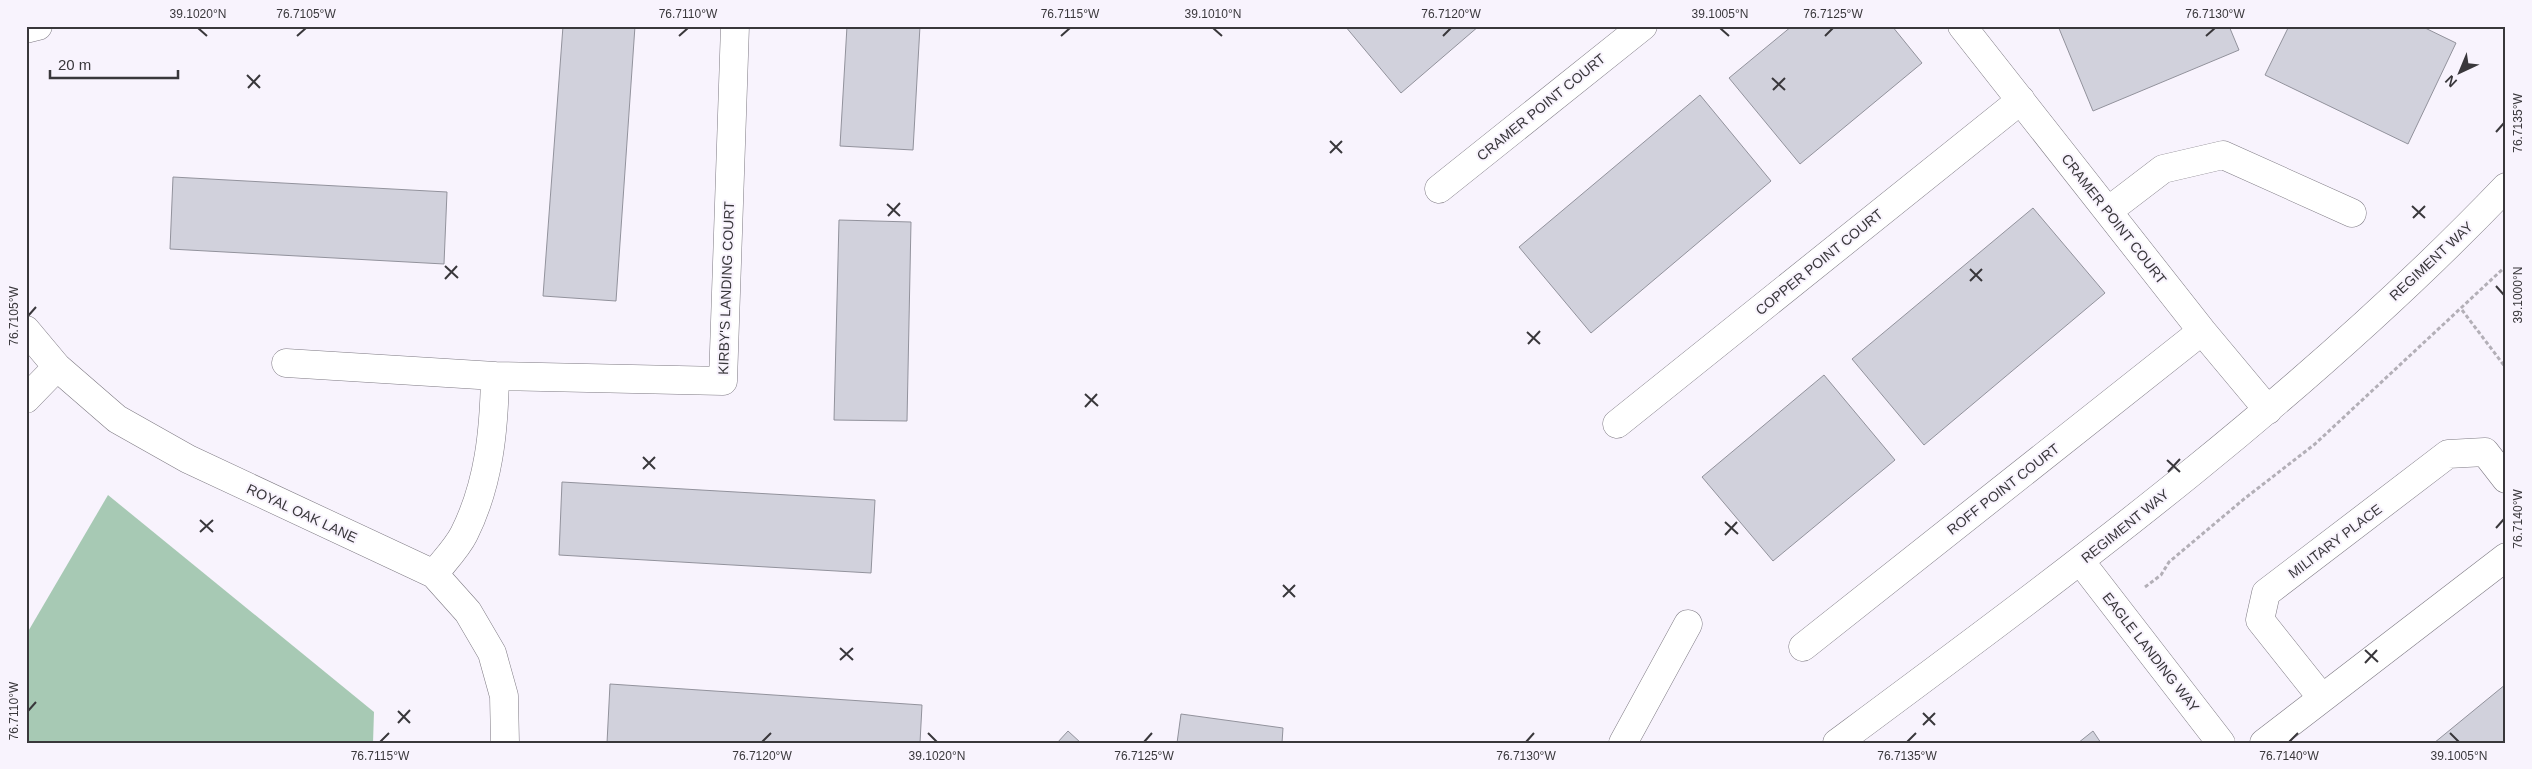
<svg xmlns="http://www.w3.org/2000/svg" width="2532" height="769" viewBox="0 0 2532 769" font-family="Arial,sans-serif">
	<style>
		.forest { fill: #a7c9b4 }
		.building { fill: #d1d1dc; stroke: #92929c }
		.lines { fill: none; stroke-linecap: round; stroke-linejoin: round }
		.minor-casing { stroke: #7e7a83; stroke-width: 29 }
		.tertiary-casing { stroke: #7e7a83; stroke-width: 29 }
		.path { stroke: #b3afb7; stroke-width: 3; stroke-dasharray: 4 2.5; stroke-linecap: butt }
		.minor { stroke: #fff; stroke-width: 28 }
		.tertiary { stroke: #fff; stroke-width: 28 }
		.ticks { fill: none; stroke: #39373b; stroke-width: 2 }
		.labels { text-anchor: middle; stroke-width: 4; stroke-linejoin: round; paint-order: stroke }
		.street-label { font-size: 14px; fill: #39373b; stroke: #f8f3fd }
		.neatline { fill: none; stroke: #39373b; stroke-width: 2 }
		.ticks-label { font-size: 12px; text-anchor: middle; fill: #39373b }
	</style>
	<rect width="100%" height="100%" fill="#f8f3fd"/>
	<!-- forest -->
	<path class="forest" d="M 108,495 L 374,712 L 373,743 L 26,743 L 26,635 Z"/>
	<!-- building -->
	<path class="building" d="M 563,26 L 635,26 L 616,301 L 543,296 Z
		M 847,26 L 920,26 L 913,150 L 840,146 Z
		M 1345,26 L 1479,26 L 1401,93 Z
		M 1792,26 L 1892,26 L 1922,63 L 1800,164 L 1729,78 Z
		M 2058,26 L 2229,26 L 2239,50 L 2093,111 Z
		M 2289,26 L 2421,26 L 2456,43 L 2408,144 L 2265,75 Z
		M 1700,95 L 1771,181 L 1591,333 L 1519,247 Z
		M 173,177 L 447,192 L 444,264 L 170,249 Z
		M 2033,208 L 2105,293 L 1924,445 L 1852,359 Z
		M 839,220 L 911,222 L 907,421 L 834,420 Z
		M 1824,375 L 1895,460 L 1773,561 L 1702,477 Z
		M 562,482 L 875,500 L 871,573 L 559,555 Z
		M 610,684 L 922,705 L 920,743 L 607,743 Z
		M 2506,684 L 2506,743 L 2434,743 Z
		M 1181,714 L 1283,728 L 1282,743 L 1177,743 Z
		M 1068,731 L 1081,743 L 1057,743 Z
		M 2093,731 L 2101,743 L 2078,743 Z"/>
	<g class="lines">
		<!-- minor casing -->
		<g class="minor-casing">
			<path id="minor" d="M 1962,26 L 2202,331 L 2268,410
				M 1439,189 L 1643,26
				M 2108,211 L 2163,169 L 2223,155 L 2352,213
				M 26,330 L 57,367 L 117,419 L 188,459 L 434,574 L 468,612 L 492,653 L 504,696 L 505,743
				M 286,363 L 495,376
				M 26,399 L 57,367
				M 1617,424 L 2021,100
				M 2081,562 L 2221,743
				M 434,574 C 444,561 457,548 464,534 C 489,484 494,431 495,376 L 723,381 L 735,26
				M 1803,647 L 2202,331
				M 2322,698 L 2260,620 L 2266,593 L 2448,454 L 2485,452 L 2506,479
				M 1623,743 L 1688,624
				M 1837,743 C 2070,570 2305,397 2506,187
				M 2264,743 L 2506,557"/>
		</g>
		<!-- tertiary casing -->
		<g class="tertiary-casing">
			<path id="tertiary" d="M 26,29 L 38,26"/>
		</g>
		<!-- path -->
		<path class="path" d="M 2462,310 L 2506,368
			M 2145,587 L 2161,575 L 2169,562 L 2244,499 L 2315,444 L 2506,266"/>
		<!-- minor -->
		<use href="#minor" class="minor"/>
		<!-- tertiary -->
		<use href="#tertiary" class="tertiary"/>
	</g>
	<!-- ticks -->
	<path class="ticks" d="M 198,28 L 207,36M 1213,28 L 1222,36M 1720,28 L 1729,36M 297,36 L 306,28M 679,36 L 688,28M 1061,36 L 1070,28M 1443,36 L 1451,28M 1825,36 L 1833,28M 2206,36 L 2215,28M 247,75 L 260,88M 1772,78 L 1785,90M 248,88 L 260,75M 1773,90 L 1785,78M 2496,132 L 2504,123M 1330,141 L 1342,153M 1330,153 L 1342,141M 887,204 L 900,216M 2412,206 L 2425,218M 888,216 L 900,203M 2413,218 L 2425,206M 445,266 L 458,278M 1970,269 L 1982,281M 445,279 L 457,266M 1970,281 L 1982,269M 2496,286 L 2504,295M 28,316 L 36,307M 1527,332 L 1540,344M 1528,344 L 1540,331M 1085,394 L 1098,406M 1085,407 L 1097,394M 643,457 L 655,469M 2167,460 L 2180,472M 643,469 L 655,457M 2168,472 L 2180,459M 200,520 L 213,532M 1725,522 L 1738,534M 2496,528 L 2504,519M 200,532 L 213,520M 1725,535 L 1737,522M 1283,585 L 1295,597M 1283,597 L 1295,585M 840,648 L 853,660M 2365,650 L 2378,662M 840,660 L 853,648M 2365,663 L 2377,650M 28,711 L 36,702M 398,711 L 410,723M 1923,713 L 1935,725M 398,723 L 410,710M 1923,725 L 1935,713M 928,733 L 937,742M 2450,733 L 2459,742M 380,742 L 389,733M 762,742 L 771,733M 1144,742 L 1152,733M 1526,742 L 1534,733M 1907,742 L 1916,733M 2289,742 L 2298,733"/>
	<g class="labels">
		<!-- street labels -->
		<g class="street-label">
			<text transform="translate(1541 107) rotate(-39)" y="5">CRAMER POINT COURT</text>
			<text transform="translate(2114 219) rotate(52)" y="5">CRAMER POINT COURT</text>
			<text transform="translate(2431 261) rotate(-43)" y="5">REGIMENT WAY</text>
			<text transform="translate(1819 262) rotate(-39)" y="5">COPPER POINT COURT</text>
			<text transform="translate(726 288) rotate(-88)" y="5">KIRBY'S LANDING COURT</text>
			<text transform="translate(2003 489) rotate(-38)" y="5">ROFF POINT COURT</text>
			<text transform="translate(302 513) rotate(25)" y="5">ROYAL OAK LANE</text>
			<text transform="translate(2125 526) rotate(-39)" y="5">REGIMENT WAY</text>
			<text transform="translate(2335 541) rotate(-37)" y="5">MILITARY PLACE</text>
			<text transform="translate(2151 652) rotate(52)" y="5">EAGLE LANDING WAY</text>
		</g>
	</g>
	<!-- border -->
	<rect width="2532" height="769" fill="none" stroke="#f8f3fd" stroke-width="55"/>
	<!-- north arrow -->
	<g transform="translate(2460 72) rotate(224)" stroke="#f8f3fd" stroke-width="4" paint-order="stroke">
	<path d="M0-4L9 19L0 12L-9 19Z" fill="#39373b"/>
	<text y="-8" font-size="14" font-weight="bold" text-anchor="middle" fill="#39373b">N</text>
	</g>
	<!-- scale -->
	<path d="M50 70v8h128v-8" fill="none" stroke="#39373b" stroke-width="2.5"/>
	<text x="58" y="70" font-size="15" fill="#39373b" stroke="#f8f3fd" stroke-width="4" paint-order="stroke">20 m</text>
	<rect x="28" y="28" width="2476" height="714" class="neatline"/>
	<g class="ticks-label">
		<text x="198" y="18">39.1020°N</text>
		<text x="306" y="18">76.7105°W</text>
		<text x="688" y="18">76.7110°W</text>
		<text x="1070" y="18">76.7115°W</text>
		<text x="1213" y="18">39.1010°N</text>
		<text x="1451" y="18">76.7120°W</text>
		<text x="1720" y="18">39.1005°N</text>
		<text x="1833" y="18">76.7125°W</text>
		<text x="2215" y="18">76.7130°W</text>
		<text transform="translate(2518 123) rotate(-90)" y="4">76.7135°W</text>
		<text transform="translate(2518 295) rotate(-90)" y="4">39.1000°N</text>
		<text transform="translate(14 316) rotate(-90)" y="4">76.7105°W</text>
		<text transform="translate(2518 519) rotate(-90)" y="4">76.7140°W</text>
		<text transform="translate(14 711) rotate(-90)" y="4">76.7110°W</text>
		<text x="380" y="760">76.7115°W</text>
		<text x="762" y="760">76.7120°W</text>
		<text x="937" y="760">39.1020°N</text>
		<text x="1144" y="760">76.7125°W</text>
		<text x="1526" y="760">76.7130°W</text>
		<text x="1907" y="760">76.7135°W</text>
		<text x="2289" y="760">76.7140°W</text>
		<text x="2459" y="760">39.1005°N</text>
	</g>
</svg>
